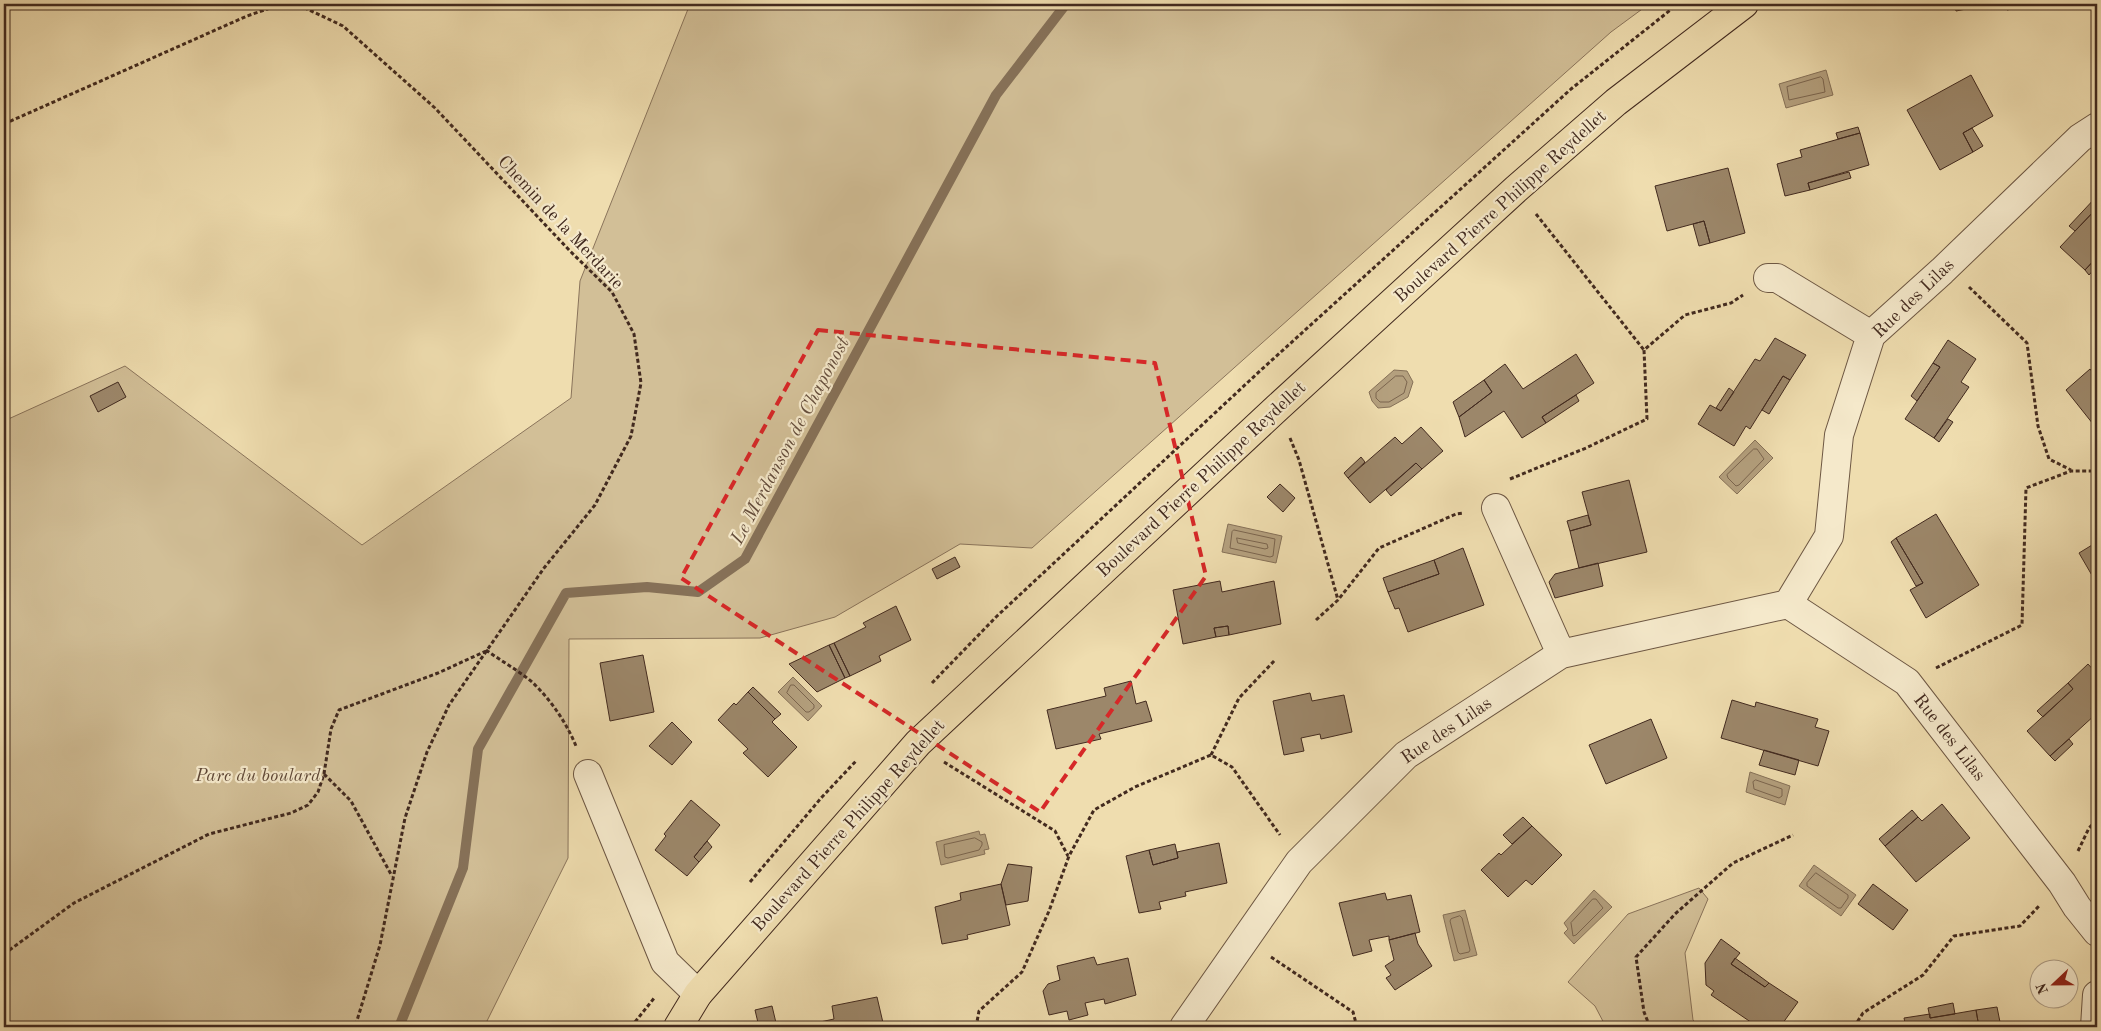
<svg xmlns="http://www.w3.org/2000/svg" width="2101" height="1031" viewBox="0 0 2101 1031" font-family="'Old Standard TT',serif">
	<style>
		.green { fill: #d2bf97; stroke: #8a745b }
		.water { fill: #b4a07e; stroke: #867158 }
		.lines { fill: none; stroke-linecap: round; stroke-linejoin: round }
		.shore { stroke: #7b654e; stroke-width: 1 }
		.stream { stroke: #867158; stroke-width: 10 }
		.building { fill: #9c876a; stroke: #422a1f }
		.minor-casing { stroke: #6d5743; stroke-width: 30 }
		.major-casing { stroke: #422a1f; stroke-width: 30 }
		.path { stroke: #422a1f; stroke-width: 3; stroke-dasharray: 4 2.5; stroke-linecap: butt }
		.minor { stroke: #f5e9cb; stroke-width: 28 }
		.major { stroke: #efddaf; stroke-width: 28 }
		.marked { fill: none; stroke: #d62828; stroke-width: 4; stroke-dasharray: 10 6; stroke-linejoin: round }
		.labels { text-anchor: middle; stroke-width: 4.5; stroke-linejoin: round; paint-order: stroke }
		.street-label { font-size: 18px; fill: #422a1f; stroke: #f5e9cb }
		.park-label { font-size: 18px; font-style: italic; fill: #5f4837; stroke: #f5e9cb }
		.water-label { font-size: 19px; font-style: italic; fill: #644d3c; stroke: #f5e9cb }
	</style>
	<rect width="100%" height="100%" fill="#efddaf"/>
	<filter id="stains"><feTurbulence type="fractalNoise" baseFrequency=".004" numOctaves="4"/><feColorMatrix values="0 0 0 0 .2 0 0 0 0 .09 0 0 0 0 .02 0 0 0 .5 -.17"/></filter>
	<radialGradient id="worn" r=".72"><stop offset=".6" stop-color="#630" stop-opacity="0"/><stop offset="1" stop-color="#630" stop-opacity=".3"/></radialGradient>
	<!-- green -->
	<path class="green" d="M 690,4 L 1649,4 L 1611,32 L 1032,548 L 960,544 L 835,617 L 760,638 L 569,639 L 568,858 L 484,1027 L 4,1027 L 4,421 L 125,366 L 362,545 L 571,398 L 580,281 Z
		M 1699,888 L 1708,899 L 1685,953 L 1693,1020 L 1699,1027 L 1606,1027 L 1595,1006 L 1568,982 L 1628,914 Z"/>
	<!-- water -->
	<path class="water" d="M 1826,70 L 1833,95 L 1786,108 L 1779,84 Z
		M 1394,370 L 1407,371 L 1413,382 L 1408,397 L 1390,407 L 1378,408 L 1372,401 L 1369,392 Z
		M 1755,440 L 1773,458 L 1737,494 L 1719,477 Z
		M 1228,524 L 1282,536 L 1276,563 L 1222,552 Z
		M 793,677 L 822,706 L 808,721 L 778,692 Z
		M 1750,772 L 1790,786 L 1785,805 L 1746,792 Z
		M 979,831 L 980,835 L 985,834 L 989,849 L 984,850 L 985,854 L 941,865 L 936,842 Z
		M 1814,865 L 1856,895 L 1841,916 L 1799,886 Z
		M 1594,890 L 1612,907 L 1574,944 L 1564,933 L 1568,929 L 1564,923 Z
		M 1465,910 L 1477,955 L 1454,961 L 1443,915 Z"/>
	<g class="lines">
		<!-- shore -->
		<path class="shore" d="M 1821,77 L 1823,79 L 1825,92 L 1789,100 L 1787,87 Z
			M 1396,376 L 1403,376 L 1407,382 L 1404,393 L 1389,402 L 1380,402 L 1376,398 L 1376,393 Z
			M 1754,449 L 1757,449 L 1764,459 L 1739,485 L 1736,486 L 1728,478 L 1727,475 Z
			M 1234,530 L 1275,539 L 1273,556 L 1270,557 L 1230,548 L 1232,532 Z
			M 1237,538 L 1267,544 L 1268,548 L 1265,549 L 1238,543 Z
			M 791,685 L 794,685 L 814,705 L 814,708 L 809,712 L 806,712 L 787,693 Z
			M 1756,780 L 1782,789 L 1782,796 L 1779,798 L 1754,789 L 1753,782 Z
			M 975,838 L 982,842 L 982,845 L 979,850 L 948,858 L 945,857 L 944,845 Z
			M 1816,873 L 1848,895 L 1848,898 L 1841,908 L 1838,908 L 1807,886 L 1807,883 Z
			M 1593,899 L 1596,899 L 1603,908 L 1576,935 L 1573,936 L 1571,923 Z
			M 1460,916 L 1462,918 L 1470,950 L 1469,952 L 1460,954 L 1458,952 L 1450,921 L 1451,919 Z"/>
		<!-- stream -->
		<path class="stream" d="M 399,1027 L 463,868 L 478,749 L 566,593 L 647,587 L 698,592 L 745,559 L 996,95 L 1066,4"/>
	</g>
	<!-- building -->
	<path class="building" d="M 1954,4 L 1992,4 L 1956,11 Z
		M 2006,4 L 2035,4 L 2007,10 Z
		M 1971,75 L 1993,116 L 1963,133 L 1973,152 L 1940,170 L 1907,110 Z
		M 1858,127 L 1860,133 L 1838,139 L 1836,133 Z
		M 1972,128 L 1983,146 L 1973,152 L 1963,133 Z
		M 1860,133 L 1869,165 L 1808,183 L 1810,190 L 1785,196 L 1777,164 L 1802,157 L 1800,150 Z
		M 1728,168 L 1745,233 L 1710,243 L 1704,221 L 1667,231 L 1655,186 Z
		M 1849,172 L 1851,178 L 1810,190 L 1808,183 Z
		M 2097,196 L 2097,208 L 2075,231 L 2069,226 Z
		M 2097,208 L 2097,257 L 2085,270 L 2060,247 Z
		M 1704,221 L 1710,243 L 1699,246 L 1693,224 Z
		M 2097,257 L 2097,266 L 2089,275 L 2085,270 Z
		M 1775,338 L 1806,355 L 1790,380 L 1783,376 L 1750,429 L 1746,426 L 1734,446 L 1698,424 L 1710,405 L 1721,411 L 1755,359 L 1760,361 Z
		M 1948,340 L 1976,359 L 1961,382 L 1969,387 L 1934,438 L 1905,419 L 1940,367 L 1933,363 Z
		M 1576,354 L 1594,383 L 1542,417 L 1546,423 L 1522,438 L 1504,411 L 1465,437 L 1459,417 L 1492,392 L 1484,380 L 1505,364 L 1523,389 Z
		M 1933,363 L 1940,367 L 1917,401 L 1911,396 Z
		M 2090,369 L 2097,378 L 2097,429 L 2066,390 Z
		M 1783,376 L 1790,380 L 1769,414 L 1762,410 Z
		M 1484,380 L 1492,392 L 1459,417 L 1453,402 Z
		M 118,382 L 126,397 L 98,412 L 90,396 Z
		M 1729,388 L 1734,392 L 1721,411 L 1716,408 Z
		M 1576,395 L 1579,401 L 1546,423 L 1542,417 Z
		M 1948,419 L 1953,422 L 1939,442 L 1934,438 Z
		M 1421,427 L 1443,451 L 1422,469 L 1416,463 L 1370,503 L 1348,478 L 1395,437 L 1402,444 Z
		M 1361,457 L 1365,462 L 1348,478 L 1344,473 Z
		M 1416,463 L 1422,469 L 1391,496 L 1386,490 Z
		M 1629,480 L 1647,552 L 1579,568 L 1570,531 L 1591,525 L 1582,492 Z
		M 1280,484 L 1295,498 L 1283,512 L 1267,497 Z
		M 1936,514 L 1979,585 L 1926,618 L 1910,590 L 1923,583 L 1896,538 Z
		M 1588,515 L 1591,525 L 1570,531 L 1567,521 Z
		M 1896,538 L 1923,583 L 1916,586 L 1891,542 Z
		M 2097,542 L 2097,584 L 2079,553 Z
		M 1463,548 L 1484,605 L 1408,632 L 1399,608 L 1395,609 L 1388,592 L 1439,574 L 1434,560 Z
		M 955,557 L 960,567 L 937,579 L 932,569 Z
		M 1434,560 L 1439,574 L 1388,592 L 1383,578 Z
		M 1598,563 L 1603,586 L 1555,598 L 1549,582 L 1555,574 Z
		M 1220,581 L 1222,592 L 1274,581 L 1281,624 L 1229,635 L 1228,626 L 1214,628 L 1216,637 L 1183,644 L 1173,590 Z
		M 896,606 L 911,640 L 879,656 L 881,661 L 850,676 L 834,643 L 866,627 L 863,623 Z
		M 1228,626 L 1229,635 L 1216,637 L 1214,628 Z
		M 834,643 L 850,676 L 845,678 L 829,645 Z
		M 829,645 L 845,678 L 817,692 L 789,664 Z
		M 643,655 L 654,712 L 610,721 L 600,663 Z
		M 2088,664 L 2097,674 L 2097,702 L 2091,708 L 2096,714 L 2050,756 L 2027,731 L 2073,689 L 2068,683 Z
		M 1131,681 L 1136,704 L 1146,701 L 1152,721 L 1099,734 L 1101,739 L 1056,749 L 1047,710 L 1106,696 L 1104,688 Z
		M 2068,683 L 2073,689 L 2043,717 L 2037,711 Z
		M 753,687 L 781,714 L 775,719 L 748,692 Z
		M 748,692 L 775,719 L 772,722 L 797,747 L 768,777 L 743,753 L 748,749 L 718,720 L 734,703 L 736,705 Z
		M 1310,693 L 1312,701 L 1344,695 L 1352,732 L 1321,739 L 1320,734 L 1301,738 L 1304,751 L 1284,755 L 1273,701 Z
		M 1732,700 L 1755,707 L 1756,702 L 1818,719 L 1815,727 L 1829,731 L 1818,766 L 1721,738 Z
		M 1651,719 L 1667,758 L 1606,784 L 1589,745 Z
		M 672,722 L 692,742 L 672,765 L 649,746 Z
		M 2069,739 L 2073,744 L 2055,761 L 2050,756 Z
		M 1764,750 L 1799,760 L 1795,775 L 1759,765 Z
		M 691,800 L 720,825 L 694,857 L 699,862 L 687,876 L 655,850 L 666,836 L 664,834 Z
		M 1942,804 L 1970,838 L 1916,882 L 1885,846 L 1918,817 L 1922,821 Z
		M 1912,810 L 1918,817 L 1885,846 L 1879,839 Z
		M 1523,817 L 1532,826 L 1512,844 L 1503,835 Z
		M 1532,826 L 1562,855 L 1532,885 L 1526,880 L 1508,897 L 1481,870 L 1499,853 L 1501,855 Z
		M 707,841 L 712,847 L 699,862 L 694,857 Z
		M 1219,843 L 1227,883 L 1185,892 L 1186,896 L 1159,902 L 1161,909 L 1139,913 L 1126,856 L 1149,850 L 1153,865 L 1178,858 L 1177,852 Z
		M 1175,844 L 1178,858 L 1153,865 L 1149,850 Z
		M 1008,864 L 1032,867 L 1028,901 L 1006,905 L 1001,884 Z
		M 1001,884 L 1010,925 L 967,935 L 968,939 L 942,944 L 935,907 L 961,900 L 960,893 Z
		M 1873,884 L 1908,910 L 1893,930 L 1858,904 Z
		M 1385,893 L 1387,900 L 1411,895 L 1420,932 L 1389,940 L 1389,936 L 1369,940 L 1372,951 L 1353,956 L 1339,903 Z
		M 1415,933 L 1418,944 L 1432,966 L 1395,990 L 1386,978 L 1391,975 L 1385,966 L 1394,960 L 1389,940 Z
		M 1721,939 L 1740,953 L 1731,964 L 1765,987 L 1769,983 L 1798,1002 L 1780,1027 L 1758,1027 L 1711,995 L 1714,991 L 1706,985 L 1705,963 Z
		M 1094,957 L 1097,965 L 1128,958 L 1136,995 L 1105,1004 L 1104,999 L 1085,1003 L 1088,1015 L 1069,1020 L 1067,1011 L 1049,1015 L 1043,991 L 1048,984 L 1060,980 L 1057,966 Z
		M 1735,958 L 1769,983 L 1765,987 L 1731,964 Z
		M 877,997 L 884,1027 L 797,1027 L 834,1019 L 832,1006 Z
		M 1953,1003 L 1955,1014 L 1930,1018 L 1928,1008 Z
		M 772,1006 L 777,1027 L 759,1027 L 755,1010 Z
		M 1997,1007 L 2001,1027 L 1979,1027 L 1976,1010 Z
		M 1976,1010 L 1979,1027 L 1906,1027 L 1904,1018 L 1930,1014 L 1930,1018 Z"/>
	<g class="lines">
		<!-- minor casing -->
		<g class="minor-casing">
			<path id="minor" d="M 1768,278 L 1777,278 L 1871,335
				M 1496,508 L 1561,654
				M 1788,604 L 1829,536 L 1839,435 L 1871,335 L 1942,271 L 2080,138 L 2097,127
				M 588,774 L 665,962 L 698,994
				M 1184,1027 L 1299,862 L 1406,755 L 1561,654 L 1788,604 L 1907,682 L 2062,883 L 2077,907 L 2097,932
				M 2095,1027 L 2097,995"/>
		</g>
		<!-- major casing -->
		<g class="major-casing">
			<path id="major" d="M 678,1027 L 698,994 L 918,743 L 1277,408 L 1516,189 L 1616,102 L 1744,4"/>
		</g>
		<!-- path -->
		<path class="path" d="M 4,124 L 247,16 L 279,5 L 305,8 L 343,26 L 435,108 L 570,251 L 612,292 L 634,334 L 641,383 L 631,436 L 595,505 L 544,568 L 449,705 L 427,752 L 405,818 L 380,945 L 355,1027
			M 1536,214 L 1644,350
			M 1969,287 L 2027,343 L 2038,426 L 2049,459 L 2071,470
			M 1290,438 L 1299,460 L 1338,600
			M 1510,479 L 1586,448 L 1647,419 L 1644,350 L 1685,315 L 1731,303 L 1743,295
			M 1316,620 L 1338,600 L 1379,548 L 1456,514 L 1464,513
			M 486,650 C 501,661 518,670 532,682 C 551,700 566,722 576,746
			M 1936,668 L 2022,625 L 2026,488 L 2071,471 L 2097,471
			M 932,683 L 996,617 L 1261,370 L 1571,89 L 1678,4
			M 1211,755 L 1239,698 L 1275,660
			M 944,762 L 1055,831 L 1068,856
			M 324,774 L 351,801 L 392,876
			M 2078,851 L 2089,828 L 2097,820
			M 750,882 L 822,797 L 856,761
			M 4,954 L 74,903 L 209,834 L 291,813 L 308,805 L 318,792 L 324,774 L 331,729 L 339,710 L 438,673 L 486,651
			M 1271,957 L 1353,1012 L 1357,1027
			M 631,1027 L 655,997
			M 976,1027 L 979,1011 L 1022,972 L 1049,911 L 1069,856 L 1094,810 L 1135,787 L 1211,755 L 1232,767 L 1280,835
			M 1650,1027 L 1644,1012 L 1636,957 L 1675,914 L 1733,863 L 1793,835
			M 1854,1027 L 1863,1013 L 1923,975 L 1954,936 L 2020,926 L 2039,906"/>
		<!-- minor -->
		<use href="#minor" class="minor"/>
		<!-- major -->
		<use href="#major" class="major"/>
	</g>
	<!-- marked area -->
	<path class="marked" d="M 818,330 L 1155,363 L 1206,576 L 1040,812 L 681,578 Z"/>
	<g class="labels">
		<!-- street labels -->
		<g class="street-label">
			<text transform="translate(1500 206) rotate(-42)" y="6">Boulevard Pierre Philippe Reydellet</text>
			<text transform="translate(561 222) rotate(47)" y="6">Chemin de la Merdarie</text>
			<text transform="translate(1913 298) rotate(-44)" y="6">Rue des Lilas</text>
			<text transform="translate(1201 479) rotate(-43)" y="6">Boulevard Pierre Philippe Reydellet</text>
			<text transform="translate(1446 730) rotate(-34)" y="6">Rue des Lilas</text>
			<text transform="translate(1950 737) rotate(52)" y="6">Rue des Lilas</text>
			<text transform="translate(848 825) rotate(-48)" y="6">Boulevard Pierre Philippe Reydellet</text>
		</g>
		<!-- park labels -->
		<g class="park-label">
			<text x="258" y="781">Parc du boulard</text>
		</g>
		<!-- water labels -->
		<g class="water-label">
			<text transform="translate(789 440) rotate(-62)" y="7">Le Merdanson de Chaponost</text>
		</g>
	</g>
	<!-- margin -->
	<rect width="2101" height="1031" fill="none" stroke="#efddaf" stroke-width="20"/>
	<rect x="5" y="5" width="2091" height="1021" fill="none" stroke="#422a1f" stroke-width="2.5"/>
	<rect x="10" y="10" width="2081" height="1011" fill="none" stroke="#422a1f"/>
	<!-- north arrow -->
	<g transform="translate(2054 984) rotate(248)"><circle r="24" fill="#f5e9cb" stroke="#ad9d86"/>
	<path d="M0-4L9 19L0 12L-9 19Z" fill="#8f2418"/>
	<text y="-8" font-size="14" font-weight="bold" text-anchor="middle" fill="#422a1f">N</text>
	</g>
	<rect width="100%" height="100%" filter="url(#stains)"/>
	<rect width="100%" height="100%" fill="url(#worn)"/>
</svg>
